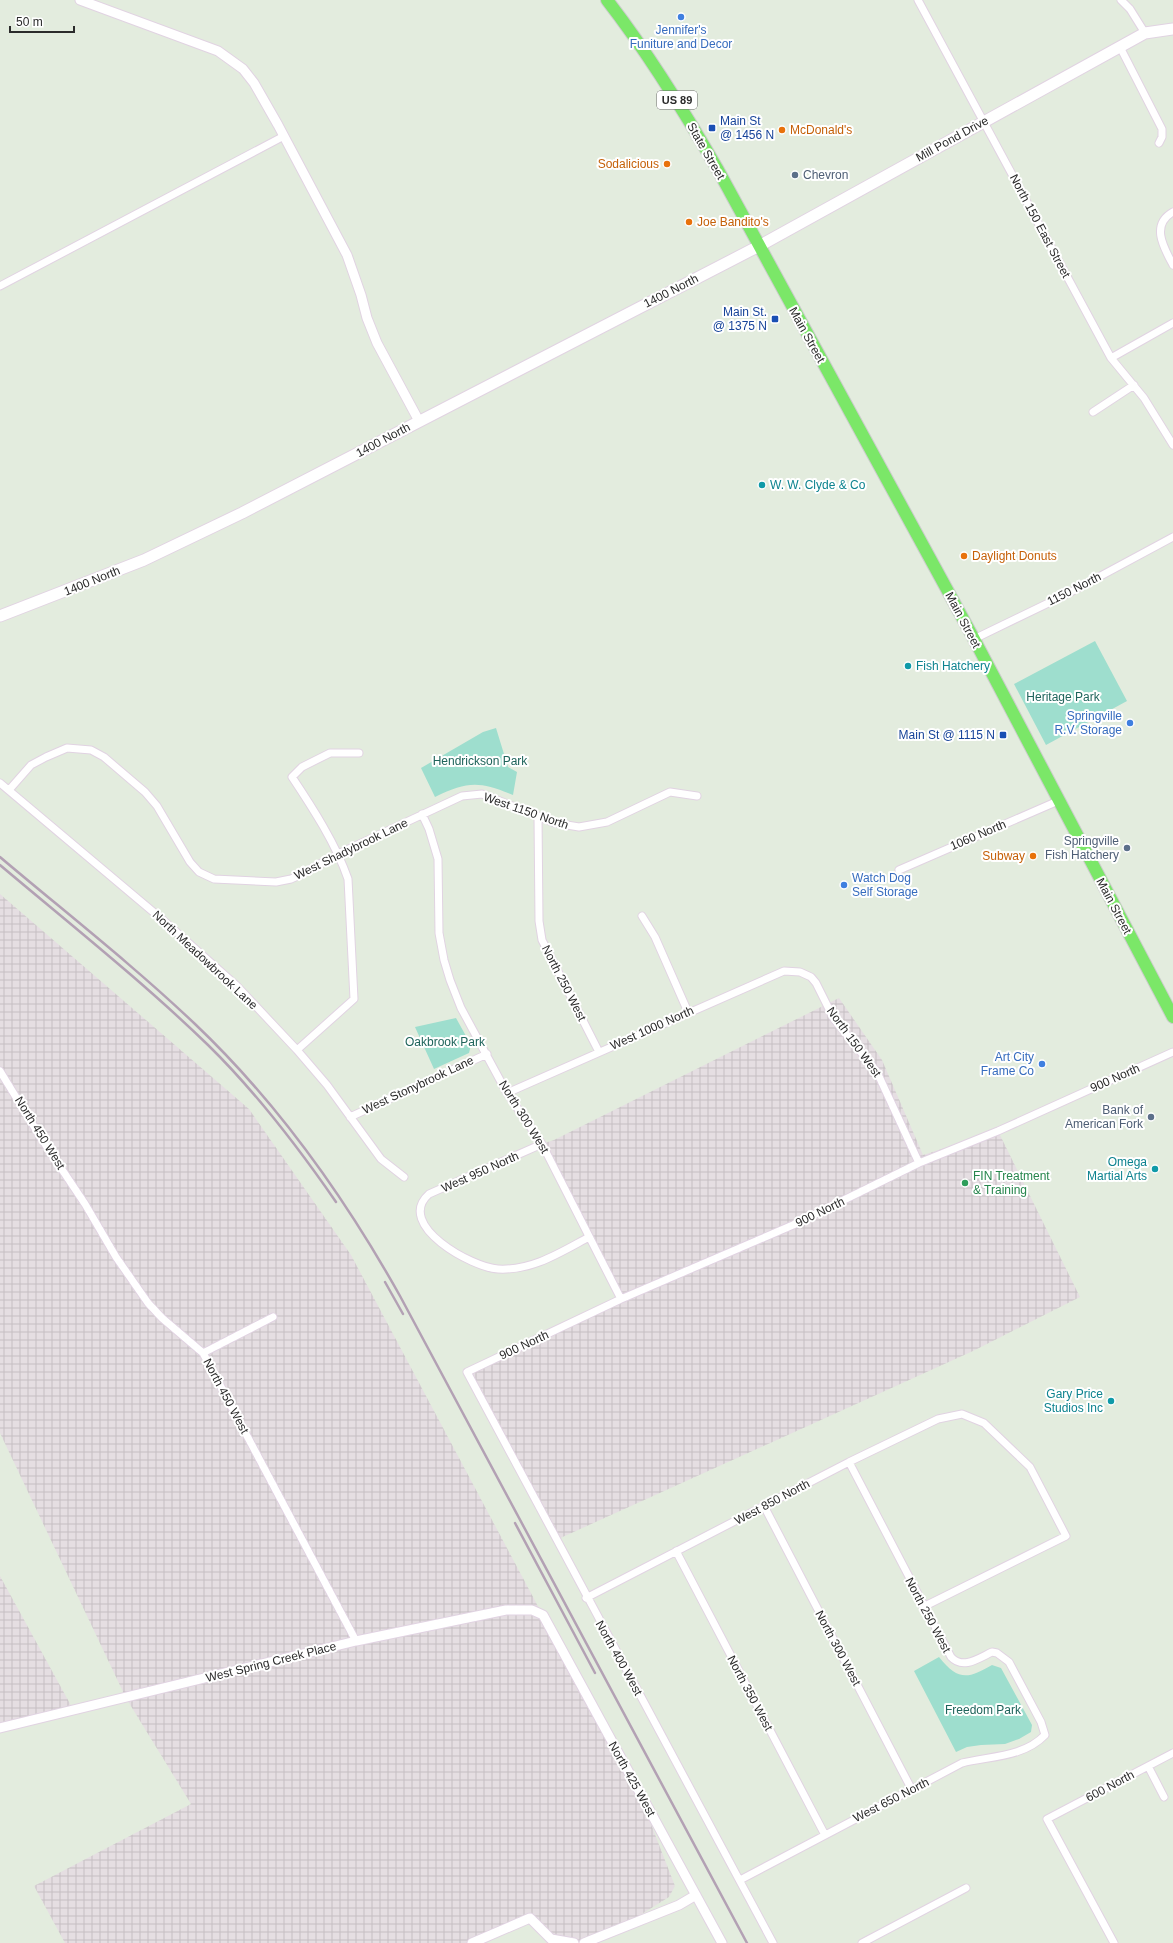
<svg xmlns="http://www.w3.org/2000/svg" width="1173" height="1943" viewBox="0 0 1173 1943" font-family="Helvetica,sans-serif">
	<style>
		.industrial { fill: url(#industrial-grid) }
		.park { fill: #9edece }
		.lines { fill: none; stroke-linecap: round; stroke-linejoin: round }
		.minor-casing { stroke: #e1d3e2; stroke-width: 9 }
		.tertiary-casing { stroke: #e1d3e2; stroke-width: 11 }
		.secondary-casing { stroke: #e1d3e2; stroke-width: 13 }
		.primary-casing { stroke: #ccc; stroke-width: 14 }
		.minor { stroke: #fff; stroke-width: 7 }
		.tertiary { stroke: #fff; stroke-width: 9 }
		.secondary { stroke: #fff; stroke-width: 11 }
		.primary { stroke: #7be768; stroke-width: 12 }
		.rail { stroke: #b3a1b4; stroke-width: 2.5 }
		.shop-dot { fill: #3f7fe0; stroke: #fff; stroke-width: 1.5 }
		.transit-dot { fill: #1a4fb4; stroke: #fff; stroke-width: 1.5 }
		.food-dot { fill: #e8710a; stroke: #fff; stroke-width: 1.5 }
		.service-dot { fill: #5c6f8a; stroke: #fff; stroke-width: 1.5 }
		.culture-dot { fill: #0f9aa8; stroke: #fff; stroke-width: 1.5 }
		.leisure-dot { fill: #2e9e5b; stroke: #fff; stroke-width: 1.5 }
		.labels { text-anchor: middle; stroke-width: 4; stroke-linejoin: round; paint-order: stroke }
		.shield { fill: #fff; stroke: #6b6b6b; stroke-width: 1 }
		.shield-label { font-size: 11px; font-weight: bold; fill: #2b2b2b }
		.shop-label { font-size: 12px; fill: #366cbe; stroke: #fff; text-anchor: end }
		.transit-label { font-size: 12px; fill: #164399; stroke: #fff; text-anchor: end }
		.food-label { font-size: 12px; fill: #c56008; stroke: #fff; text-anchor: start }
		.street-label { font-size: 12px; fill: #2b2b2b; stroke: #fff }
		.service-label { font-size: 12px; fill: #4e5e75; stroke: #fff; text-anchor: end }
		.culture-label { font-size: 12px; fill: #0d838f; stroke: #fff; text-anchor: start }
		.park-label { font-size: 12px; fill: #1f645b; stroke: #fff }
		.leisure-label { font-size: 12px; fill: #27864d; stroke: #fff; text-anchor: start }
	</style>
	<defs>
		<pattern id="industrial-grid" width="8" height="8" patternUnits="userSpaceOnUse"><rect width="8" height="8" fill="#e5dee2"/><path d="M0 4h8M4 0v8" fill="none" stroke="#c5bfc2"/></pattern>
	</defs>
	<rect width="100%" height="100%" fill="#e3ecde"/>
	<!-- industrial -->
	<path class="industrial" d="M 0,894 L 249,1109 L 351,1255 L 582,1689 L 635,1783 L 675,1886 L 669,1897 L 621,1927 L 584,1943 L 551,1939 L 530,1918 L 476,1943 L 65,1943 L 34,1886 L 191,1804 L 126,1698 L 0,1433 Z
		M 839,998 L 882,1060 L 923,1155 L 998,1131 L 1080,1297 L 973,1351 L 556,1540 L 467,1372 L 621,1299 L 542,1144 L 554,1140 Z
		M 0,1576 L 74,1711 L 0,1728 Z"/>
	<!-- park -->
	<path class="park" d="M 1095,641 L 1127,701 L 1046,745 L 1014,684 Z
		M 496,728 L 508,767 L 517,772 L 513,795 C 479,781 468,781 435,797 L 421,768 L 483,732 Z
		M 456,1018 L 471,1045 L 469,1053 L 434,1069 L 415,1027 Z
		M 939,1657 C 958,1681 968,1679 992,1665 L 1001,1668 L 1032,1725 L 1031,1732 L 1019,1739 L 1005,1744 L 981,1745 L 967,1747 L 956,1752 L 914,1671 Z"/>
	<g class="lines">
		<!-- minor casing -->
		<g class="minor-casing">
			<path id="minor" d="M 918,0 L 1111,358 L 1144,398 L 1173,445
				M 1121,0 L 1130,9 L 1145,33
				M 1120,47 L 1162,129 L 1162,137 L 1159,143
				M 1173,212 C 1150,225 1164,248 1173,265
				M 0,286 L 284,136
				M 1111,358 L 1173,323
				M 1093,412 L 1134,385
				M 974,639 L 1069,593 L 1173,537
				M 0,783 L 164,921 L 236,985 L 297,1050 L 327,1085 L 381,1159 L 404,1177
				M 9,790 L 31,765 L 46,757 L 67,748 L 91,750 L 104,757 L 145,792 L 157,806 L 190,862 L 199,872 L 214,879 L 276,882 L 291,879 L 302,874 L 338,854 L 462,796 L 482,794 L 555,823 L 579,827 L 607,822 L 670,792 L 697,796
				M 422,814 L 429,829 L 438,859 L 439,933 L 444,960 L 450,980 L 461,1008 L 507,1093 L 542,1144 L 621,1299
				M 538,816 L 539,921 L 542,940 L 599,1052
				M 899,870 L 1058,801
				M 642,916 L 655,937 L 688,1012
				M 297,1050 L 354,999 L 348,879 C 336,844 312,807 292,777 L 302,767 L 330,753 L 359,753
				M 0,1071 L 41,1138 L 85,1204 L 116,1257 L 148,1303 L 162,1318 L 203,1353 L 356,1641
				M 507,1093 L 784,971 L 800,972 L 811,977 L 816,983 L 834,1019 L 877,1072 L 919,1163
				M 350,1117 L 487,1054
				M 542,1144 L 429,1194 C 394,1225 473,1268 498,1269 C 532,1271 561,1252 589,1237
				M 203,1353 L 273,1317
				M 764,1506 L 912,1790
				M 676,1551 L 825,1835
				M 586,1598 L 849,1462 L 938,1419 L 962,1414 L 984,1423 L 1030,1467 L 1066,1536 L 923,1607
				M 1148,1766 L 1164,1797
				M 740,1880 L 962,1763 C 991,1756 1024,1757 1045,1735 L 1041,1722 L 1009,1662 L 997,1653 L 992,1652 C 979,1658 963,1670 951,1657 L 849,1462
				M 773,1943 L 467,1372 L 621,1299 L 793,1225 L 919,1163 L 998,1131 L 1173,1052
				M 862,1943 L 966,1888
				M 1114,1943 L 1047,1819 L 1173,1753"/>
		</g>
		<!-- tertiary casing -->
		<g class="tertiary-casing">
			<path id="tertiary" d="M 80,0 L 218,51 L 243,69 L 254,83 L 278,125 L 347,255 L 361,295 L 367,318 L 377,343 L 419,421
				M 0,1728 L 356,1641 L 506,1610 L 532,1610 L 543,1615 L 722,1943
				M 472,1943 L 530,1918 L 551,1939 L 574,1943
				M 584,1943 L 679,1905 L 696,1895"/>
		</g>
		<!-- secondary casing -->
		<g class="secondary-casing">
			<path id="secondary" d="M 0,616 L 144,560 L 242,513 L 759,246 L 1145,33 L 1173,29"/>
		</g>
		<!-- primary casing -->
		<g class="primary-casing">
			<path id="primary" d="M 607,0 C 649,54 684,111 718,170 L 974,639 L 1173,1017"/>
		</g>
		<!-- minor -->
		<use href="#minor" class="minor"/>
		<!-- tertiary -->
		<use href="#tertiary" class="tertiary"/>
		<!-- secondary -->
		<use href="#secondary" class="secondary"/>
		<!-- primary -->
		<use href="#primary" class="primary"/>
		<!-- rail -->
		<path class="rail" d="M 0,857 C 65,912 133,965 195,1024 C 278,1103 344,1196 400,1296 L 747,1943
			M 0,865 C 70,924 142,981 208,1045 C 256,1092 298,1147 336,1202
			M 385,1282 L 403,1314
			M 515,1523 L 595,1673"/>
	</g>
	<!-- markers -->
	<g class="shop-dot">
		<circle cx="681" cy="17" r="4"/>
		<circle cx="1130" cy="723" r="4"/>
		<circle cx="844" cy="885" r="4"/>
		<circle cx="1042" cy="1064" r="4"/>
	</g>
	<g class="transit-dot">
		<rect x="708" y="124" width="8" height="8" rx="2"/>
		<rect x="771" y="315" width="8" height="8" rx="2"/>
		<rect x="999" y="731" width="8" height="8" rx="2"/>
	</g>
	<g class="food-dot">
		<circle cx="782" cy="130" r="4"/>
		<circle cx="667" cy="164" r="4"/>
		<circle cx="689" cy="222" r="4"/>
		<circle cx="964" cy="556" r="4"/>
		<circle cx="1033" cy="856" r="4"/>
	</g>
	<g class="service-dot">
		<circle cx="795" cy="175" r="4"/>
		<circle cx="1127" cy="848" r="4"/>
		<circle cx="1151" cy="1117" r="4"/>
	</g>
	<g class="culture-dot">
		<circle cx="762" cy="485" r="4"/>
		<circle cx="908" cy="666" r="4"/>
		<circle cx="1155" cy="1169" r="4"/>
		<circle cx="1111" cy="1401" r="4"/>
	</g>
	<circle class="leisure-dot" cx="965" cy="1183" r="4"/>
	<g class="labels">
		<!-- shield labels -->
		<rect class="shield" x="657" y="91" width="40" height="18" rx="3"/>
		<g class="shield-label">
			<text x="677" y="104">US 89</text>
		</g>
		<!-- shop labels -->
		<g class="shop-label">
			<text x="681" y="34" text-anchor="middle">Jennifer's<tspan x="681" dy="14">Funiture and Decor</tspan></text>
			<text x="1122" y="720">Springville<tspan x="1122" dy="14">R.V. Storage</tspan></text>
			<text x="852" y="882" text-anchor="start">Watch Dog<tspan x="852" dy="14">Self Storage</tspan></text>
			<text x="1034" y="1061">Art City<tspan x="1034" dy="14">Frame Co</tspan></text>
		</g>
		<!-- transit labels -->
		<g class="transit-label">
			<text x="720" y="125" text-anchor="start">Main St<tspan x="720" dy="14">@ 1456 N</tspan></text>
			<text x="767" y="316">Main St.<tspan x="767" dy="14">@ 1375 N</tspan></text>
			<text x="995" y="739">Main St @ 1115 N</text>
		</g>
		<!-- food labels -->
		<g class="food-label">
			<text x="790" y="134">McDonald's</text>
			<text x="659" y="168" text-anchor="end">Sodalicious</text>
			<text x="697" y="226">Joe Bandito's</text>
			<text x="972" y="560">Daylight Donuts</text>
			<text x="1025" y="860" text-anchor="end">Subway</text>
		</g>
		<!-- street labels -->
		<g class="street-label">
			<text transform="translate(952 139) rotate(-29)" y="4">Mill Pond Drive</text>
			<text transform="translate(706 151) rotate(60)" y="4">State Street</text>
			<text transform="translate(1040 226) rotate(62)" y="4">North 150 East Street</text>
			<text transform="translate(671 291) rotate(-27)" y="4">1400 North</text>
			<text transform="translate(807 335) rotate(61)" y="4">Main Street</text>
			<text transform="translate(383 440) rotate(-28)" y="4">1400 North</text>
			<text transform="translate(92 581) rotate(-22)" y="4">1400 North</text>
			<text transform="translate(1074 589) rotate(-27)" y="4">1150 North</text>
			<text transform="translate(963 620) rotate(62)" y="4">Main Street</text>
			<text transform="translate(526 811) rotate(19)" y="4">West 1150 North</text>
			<text transform="translate(978 835) rotate(-23)" y="4">1060 North</text>
			<text transform="translate(351 849) rotate(-26)" y="4">West Shadybrook Lane</text>
			<text transform="translate(1114 906) rotate(62)" y="4">Main Street</text>
			<text transform="translate(205 960) rotate(43)" y="4">North Meadowbrook Lane</text>
			<text transform="translate(564 983) rotate(63)" y="4">North 250 West</text>
			<text transform="translate(652 1028) rotate(-24)" y="4">West 1000 North</text>
			<text transform="translate(854 1042) rotate(54)" y="4">North 150 West</text>
			<text transform="translate(1115 1078) rotate(-24)" y="4">900 North</text>
			<text transform="translate(418 1085) rotate(-25)" y="4">West Stonybrook Lane</text>
			<text transform="translate(524 1117) rotate(58)" y="4">North 300 West</text>
			<text transform="translate(40 1133) rotate(58)" y="4">North 450 West</text>
			<text transform="translate(480 1172) rotate(-24)" y="4">West 950 North</text>
			<text transform="translate(820 1212) rotate(-26)" y="4">900 North</text>
			<text transform="translate(524 1345) rotate(-25)" y="4">900 North</text>
			<text transform="translate(226 1396) rotate(62)" y="4">North 450 West</text>
			<text transform="translate(772 1502) rotate(-28)" y="4">West 850 North</text>
			<text transform="translate(928 1615) rotate(62)" y="4">North 250 West</text>
			<text transform="translate(838 1648) rotate(62)" y="4">North 300 West</text>
			<text transform="translate(619 1658) rotate(61)" y="4">North 400 West</text>
			<text transform="translate(271 1662) rotate(-14)" y="4">West Spring Creek Place</text>
			<text transform="translate(750 1693) rotate(62)" y="4">North 350 West</text>
			<text transform="translate(632 1779) rotate(61)" y="4">North 425 West</text>
			<text transform="translate(1110 1786) rotate(-28)" y="4">600 North</text>
			<text transform="translate(891 1800) rotate(-27)" y="4">West 650 North</text>
		</g>
		<!-- service labels -->
		<g class="service-label">
			<text x="803" y="179" text-anchor="start">Chevron</text>
			<text x="1119" y="845">Springville<tspan x="1119" dy="14">Fish Hatchery</tspan></text>
			<text x="1143" y="1114">Bank of<tspan x="1143" dy="14">American Fork</tspan></text>
		</g>
		<!-- culture labels -->
		<g class="culture-label">
			<text x="770" y="489">W. W. Clyde &amp; Co</text>
			<text x="916" y="670">Fish Hatchery</text>
			<text x="1147" y="1166" text-anchor="end">Omega<tspan x="1147" dy="14">Martial Arts</tspan></text>
			<text x="1103" y="1398" text-anchor="end">Gary Price<tspan x="1103" dy="14">Studios Inc</tspan></text>
		</g>
		<!-- park labels -->
		<g class="park-label">
			<text x="1063" y="701">Heritage Park</text>
			<text x="480" y="765">Hendrickson Park</text>
			<text x="445" y="1046">Oakbrook Park</text>
			<text x="983" y="1714">Freedom Park</text>
		</g>
		<!-- leisure labels -->
		<g class="leisure-label">
			<text x="973" y="1180">FIN Treatment<tspan x="973" dy="14">&amp; Training</tspan></text>
		</g>
	</g>
	<!-- scale -->
	<path d="M10 26v6h64v-6" fill="none" stroke="#2b2b2b" stroke-width="2"/>
	<text x="16" y="26" font-size="12" fill="#2b2b2b" stroke="#ffffff" stroke-width="3" paint-order="stroke">50 m</text>
</svg>
